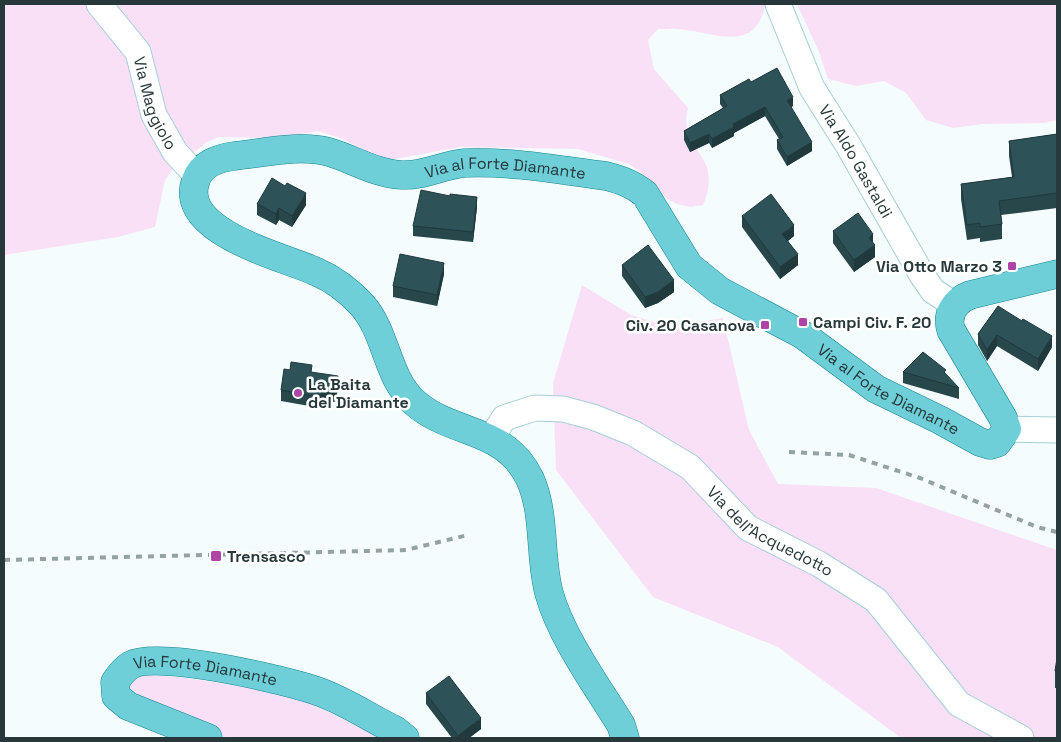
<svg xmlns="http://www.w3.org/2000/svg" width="1061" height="742" viewBox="0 0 1061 742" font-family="'Space Grotesk',sans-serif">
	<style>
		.green { fill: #fae0f6 }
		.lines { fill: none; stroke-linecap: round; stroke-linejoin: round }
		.minor-casing { stroke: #a7cfd5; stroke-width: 27 }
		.major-casing { stroke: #168591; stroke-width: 29 }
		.minor { stroke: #fff; stroke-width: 25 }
		.major { stroke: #6ecfd9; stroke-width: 28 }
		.rail { stroke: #95a2a3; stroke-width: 4; stroke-dasharray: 6 6; stroke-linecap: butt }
		.wall { fill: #27474b }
		.shaded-wall { fill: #20393d }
		.building { fill: #2d5257; stroke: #20393d }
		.poi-dot { fill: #ad44a6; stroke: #fff; stroke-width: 2 }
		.labels { text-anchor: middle; stroke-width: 5; stroke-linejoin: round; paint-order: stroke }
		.street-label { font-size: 16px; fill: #27383a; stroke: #fff }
		.poi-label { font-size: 16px; font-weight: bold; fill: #27383a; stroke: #fff; text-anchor: start }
	</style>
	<rect width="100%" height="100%" fill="#f4fcfd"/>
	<!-- green -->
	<path class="green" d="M 4,4 L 763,4 L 765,6 C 755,52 719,34 685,30 C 676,28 667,29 658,29 L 648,40 L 654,69 L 688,108 C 677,152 725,153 703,205 L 690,207 L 677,204 L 666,198 L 649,179 L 629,164 L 578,149 L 460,147 L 390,160 L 378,158 L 343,139 L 318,131 L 277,138 L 219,137 L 207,142 L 174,168 L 165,180 L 155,227 L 118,237 L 4,255 Z
		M 797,4 L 1057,4 L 1057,120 L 1044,123 L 983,124 L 953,128 L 926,120 L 906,93 L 884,81 L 856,86 L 828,79 L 819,52 Z
		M 582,285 L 631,315 L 671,327 L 723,318 L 749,430 L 778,484 L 876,488 L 1057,550 L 1057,738 L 901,738 L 778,647 L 653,597 L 556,470 L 553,383 Z
		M 142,675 L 180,677 L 291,694 L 382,738 L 226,738 L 201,723 L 136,697 L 126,682 Z"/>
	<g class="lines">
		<!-- minor casing -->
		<g class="minor-casing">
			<g id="minor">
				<path id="s1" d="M 99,4 L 138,52 L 154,115 L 175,152 L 197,176"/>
				<path id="s2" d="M 778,4 L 812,88 L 848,145 L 922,275 L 933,291 L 955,305"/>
				<path d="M 1007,429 L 1057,430"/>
				<path id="s3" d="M 491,439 L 504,418 L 535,408 L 563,409 L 593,417 L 633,433 L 690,467 L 748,528 L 819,564 L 876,600 L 959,704 L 1021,738"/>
			</g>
		</g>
		<!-- major casing -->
		<g class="major-casing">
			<g id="major">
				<path id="s4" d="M 208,738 L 128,706 L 116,696 L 115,682 C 119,676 124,669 131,665 C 158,650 285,680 317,691 C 344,700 370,718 395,730 L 405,738"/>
				<path id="s5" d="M 625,738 L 621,725 C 597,686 561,637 549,593 C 539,556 546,515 530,479 C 505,426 452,436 414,402 C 386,376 387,333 362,305 C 350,292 333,279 317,272 C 285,257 176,232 196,180 C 201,164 219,158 234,156 C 264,153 300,144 329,152 C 353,159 376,174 402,175 C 424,176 443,165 465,163 C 512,161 559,170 606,176 C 621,180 633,184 645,194 L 689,266 L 720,291 L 803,335 L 876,389 L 940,420 L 980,442 L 990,445 L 997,443 L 1007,429 L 1003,418 L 951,330 C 946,313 955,301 970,295 L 1057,274"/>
			</g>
		</g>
		<!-- minor -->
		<use href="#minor" class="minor"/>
		<!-- major -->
		<use href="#major" class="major"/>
		<!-- rail -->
		<path class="rail" d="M 789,452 L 849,455 L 920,478 L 1037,527 L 1057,532
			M 4,560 L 406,550 L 468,535"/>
	</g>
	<!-- wall -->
	<path class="wall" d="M 751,82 L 793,106 L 791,107 L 812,151 L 787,166 L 777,149 L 777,140 L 779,139 L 765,116 L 734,133 L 734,136 L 712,148 L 709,143 L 690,152 L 684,140 L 684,131 L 723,108 L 720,104 L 720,95 Z
		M 1057,134 L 1057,208 L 1001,215 L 1002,224 L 1002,239 L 980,242 L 980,238 L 967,240 L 961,199 L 961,184 L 1012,177 L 1009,156 L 1009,141 Z
		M 257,204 L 306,205 L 292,227 L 279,220 L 276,225 L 257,215 Z
		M 477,207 L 473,242 L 413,236 L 413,226 Z
		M 742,216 L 794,236 L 788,241 L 798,265 L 780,279 L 742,227 Z
		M 833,231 L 873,244 L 875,257 L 854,272 L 833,243 Z
		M 622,265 L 674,292 L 658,303 L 645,308 L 622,276 Z
		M 444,274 L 437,306 L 393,297 L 393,286 Z
		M 998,306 L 1052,347 L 1038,371 L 997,346 L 987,361 L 978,345 L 978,334 Z
		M 312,372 L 338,387 L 336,401 L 315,407 L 281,401 L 281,390 Z
		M 903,372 L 946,375 L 959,388 L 959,399 L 903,383 Z
		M 1057,658 L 1057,688 L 1055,688 L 1055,671 Z
		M 426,693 L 481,729 L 469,738 L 452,738 L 426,704 Z"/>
	<!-- shaded-wall -->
	<path class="shaded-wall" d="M 793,97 L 793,106 L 787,109 L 787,100 Z
		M 765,107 L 765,116 L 734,133 L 734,136 L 712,148 L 712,139 L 733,124 Z
		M 709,134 L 709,143 L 690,152 L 690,143 Z
		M 812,142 L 812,151 L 787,166 L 787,157 Z
		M 306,193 L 306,205 L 292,227 L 292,216 Z
		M 477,197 L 477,207 L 473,242 L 473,232 Z
		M 279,208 L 279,220 L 276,225 L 276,214 Z
		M 794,225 L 794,236 L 782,245 L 782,234 Z
		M 873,234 L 873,245 L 869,238 Z
		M 875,245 L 875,257 L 854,272 L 854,260 Z
		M 798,254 L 798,265 L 780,279 L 780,267 Z
		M 444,263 L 444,274 L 437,306 L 437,295 Z
		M 674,280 L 674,292 L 658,303 L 645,308 L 645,297 Z
		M 997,335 L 997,346 L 987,361 L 987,350 Z
		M 1052,336 L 1052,347 L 1038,371 L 1038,359 Z
		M 338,376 L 338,387 L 336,401 L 315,407 L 315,396 Z
		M 481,718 L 481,729 L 469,738 L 458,738 L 458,736 Z"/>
	<!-- building -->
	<path class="building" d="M 777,68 L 793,97 L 787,100 L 812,142 L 787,157 L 777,140 L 783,137 L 765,107 L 733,124 L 734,127 L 712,139 L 709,134 L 690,143 L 684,131 L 727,106 L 720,95 L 749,79 L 751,82 Z
		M 1057,134 L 1057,193 L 999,201 L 1002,224 L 980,227 L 980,223 L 967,225 L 961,184 L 1014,177 L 1009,141 Z
		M 272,178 L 285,186 L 287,183 L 306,193 L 292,216 L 279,208 L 276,214 L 257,204 Z
		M 421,190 L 450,196 L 450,194 L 477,197 L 473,232 L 413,226 Z
		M 771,194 L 794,225 L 782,234 L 798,254 L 780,267 L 742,216 Z
		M 858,213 L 873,234 L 869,238 L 875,245 L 854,260 L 833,231 Z
		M 648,245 L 674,280 L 658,292 L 645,297 L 622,265 Z
		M 400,254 L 444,263 L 437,295 L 393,286 Z
		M 998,306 L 1022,321 L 1023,319 L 1052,336 L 1038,359 L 997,335 L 987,350 L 978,334 Z
		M 923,352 L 946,370 L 944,372 L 959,388 L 903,372 Z
		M 291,362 L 312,365 L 311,372 L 338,376 L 336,389 L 315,396 L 281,390 L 284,369 L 290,370 Z
		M 1057,658 L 1057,672 L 1055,671 Z
		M 449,676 L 481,718 L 458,736 L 426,693 Z"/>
	<!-- markers -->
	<g class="poi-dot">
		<rect x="1007" y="261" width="10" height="10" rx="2.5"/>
		<rect x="798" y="317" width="10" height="10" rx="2.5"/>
		<rect x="760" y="320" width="10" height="10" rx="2.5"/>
		<circle cx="298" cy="393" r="5"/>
		<rect x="210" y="550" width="12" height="12" rx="2.5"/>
	</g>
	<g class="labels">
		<!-- street labels -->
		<g class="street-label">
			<text dy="6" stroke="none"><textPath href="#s1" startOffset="116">Via Maggiolo</textPath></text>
			<text dy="6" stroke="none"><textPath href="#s2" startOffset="176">Via Aldo Gastaldi</textPath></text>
			<text dy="6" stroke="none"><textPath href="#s5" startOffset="1081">Via al Forte Diamante</textPath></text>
			<text dy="6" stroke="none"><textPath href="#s5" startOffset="1546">Via al Forte Diamante</textPath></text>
			<text dy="6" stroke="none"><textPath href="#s3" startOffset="330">Via dell'Acquedotto</textPath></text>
			<text dy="6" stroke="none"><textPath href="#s4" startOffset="215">Via Forte Diamante</textPath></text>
		</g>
		<!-- poi labels -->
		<g class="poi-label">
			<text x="1002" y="272" text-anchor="end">Via Otto Marzo 3</text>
			<text x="813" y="328">Campi Civ. F. 20</text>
			<text x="755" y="331" text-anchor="end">Civ. 20 Casanova</text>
			<text x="308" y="390">La Baita<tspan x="308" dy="18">del Diamante</tspan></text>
			<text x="227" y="562">Trensasco</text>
		</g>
	</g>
	<!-- border -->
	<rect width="1061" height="742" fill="none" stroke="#27383a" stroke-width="10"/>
</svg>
